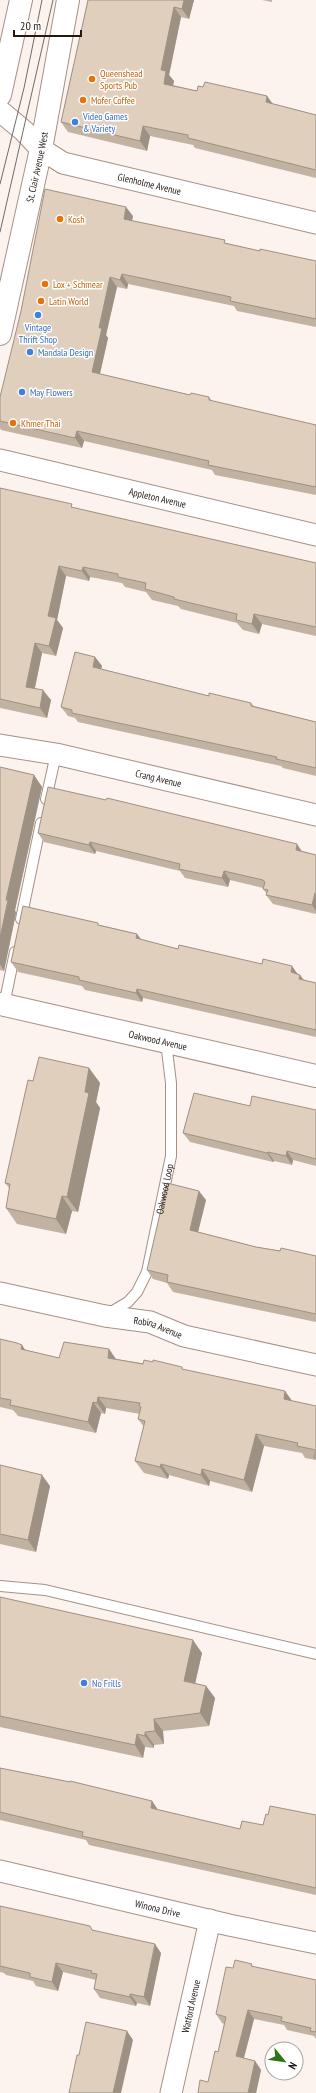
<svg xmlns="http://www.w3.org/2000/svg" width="316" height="2093" viewBox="0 0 316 2093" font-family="'PT Sans Narrow',sans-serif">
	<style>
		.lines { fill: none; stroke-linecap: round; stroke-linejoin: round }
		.lane-casing { stroke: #a69085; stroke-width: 12 }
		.street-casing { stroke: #a69085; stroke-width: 23 }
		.secondary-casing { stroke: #a69085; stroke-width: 24 }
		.lane { stroke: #fff; stroke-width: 10 }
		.street { stroke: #fff; stroke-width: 21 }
		.secondary { stroke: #fff; stroke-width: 22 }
		.tram { stroke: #736965; stroke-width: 1 }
		.wall { fill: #c1b2a2 }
		.shaded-wall { fill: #9d9184 }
		.building { fill: #e0cfbc; stroke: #9d9184 }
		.food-dot { fill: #e8710a; stroke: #fff; stroke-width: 1.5 }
		.shop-dot { fill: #3f7fe0; stroke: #fff; stroke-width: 1.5 }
		.labels { text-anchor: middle; stroke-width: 3; stroke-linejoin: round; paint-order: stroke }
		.food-label { font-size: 10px; fill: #c56008; stroke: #fff; text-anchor: start }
		.shop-label { font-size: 10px; fill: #366cbe; stroke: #fff; text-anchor: start }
		.street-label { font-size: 10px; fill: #221915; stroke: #fff }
	</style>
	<rect width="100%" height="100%" fill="#fdf3ee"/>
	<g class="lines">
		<!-- lane casing -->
		<g class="lane-casing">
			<g id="lane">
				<path d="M 46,799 L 56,754"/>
				<path d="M 21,919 L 41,823"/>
				<path d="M 4,1005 L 15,952"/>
				<path id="s1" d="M 108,1314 L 128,1302 L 137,1292 L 147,1272 L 171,1156 L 171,1083 L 166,1042"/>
				<path d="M 0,1586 L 45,1590 L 316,1654"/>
			</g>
		</g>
		<!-- street casing -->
		<g class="street-casing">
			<g id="street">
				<path id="s2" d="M 0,111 L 24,131 L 41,149 L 63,163 L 316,223"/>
				<path id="s3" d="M 0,460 L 316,535"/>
				<path id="s4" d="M 0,745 L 56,754 L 316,815"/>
				<path id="s5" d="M 0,1293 L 105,1316 L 150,1322 L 184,1336 L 316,1365"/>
				<path id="s6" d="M 0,1871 L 229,1925 L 316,1943"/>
				<path id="s7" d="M 171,2093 L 210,1920"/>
			</g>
		</g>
		<!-- secondary casing -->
		<g class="secondary-casing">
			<g id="secondary">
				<path d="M 0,95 L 21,0"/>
				<path id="s8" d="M 0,334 L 41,149 L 68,0"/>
				<path id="s9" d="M 0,1004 L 316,1076"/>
			</g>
		</g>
		<!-- lane -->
		<use href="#lane" class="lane"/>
		<!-- street -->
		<use href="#street" class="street"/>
		<!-- secondary -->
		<use href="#secondary" class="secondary"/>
		<!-- tram -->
		<path class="tram" d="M 0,184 L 24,88 L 42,0
			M 0,232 L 53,0"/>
	</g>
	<!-- wall -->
	<path class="wall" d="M 88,0 L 194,0 L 189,19 L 181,17 L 169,75 L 174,81 L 173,85 L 197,91 L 203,87 L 267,96 L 273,104 L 316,115 L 316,178 L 195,148 L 193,145 L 150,136 L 147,151 L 68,132 L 61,122 Z
		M 262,0 L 272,0 L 272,2 Z
		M 133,216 L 132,221 L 260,251 L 316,261 L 316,327 L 237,311 L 234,306 L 128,284 L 127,289 L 117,287 L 106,335 L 108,338 L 100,374 L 190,395 L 209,397 L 212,401 L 316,425 L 316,495 L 215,475 L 212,470 L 84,441 L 82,448 L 1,430 L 0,428 L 0,397 Z
		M 0,488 L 75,508 L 316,563 L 316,636 L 262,624 L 259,634 L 243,630 L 237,623 L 181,609 L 178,606 L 152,600 L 146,592 L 125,587 L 122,583 L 90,577 L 89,581 L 66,576 L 57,620 L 63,628 L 56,656 L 42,653 L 35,688 L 51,700 L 47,718 L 0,708 Z
		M 95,657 L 102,666 L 101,669 L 209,696 L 251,703 L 254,706 L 316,722 L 316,776 L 283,768 L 281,766 L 78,722 L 75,718 L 68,716 L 61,707 Z
		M 0,767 L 34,775 L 42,787 L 15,910 L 16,913 L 4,971 L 0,970 Z
		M 38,833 L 302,851 L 316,855 L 316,914 L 273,904 L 266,895 L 267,894 L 263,889 L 263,888 L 230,880 L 228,887 L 185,878 L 180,871 L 96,851 L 95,854 L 44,842 Z
		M 100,925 L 137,934 L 141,940 L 178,949 L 300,975 L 304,980 L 316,983 L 316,1037 L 143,998 L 142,1002 L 85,990 L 82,986 L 18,972 L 11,962 Z
		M 89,1068 L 100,1083 L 96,1102 L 100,1108 L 78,1212 L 72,1211 L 66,1234 L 17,1224 L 6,1208 L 10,1189 L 5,1183 L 33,1081 Z
		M 250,1106 L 316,1110 L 316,1166 L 293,1160 L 292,1165 L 274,1161 L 273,1162 L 190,1142 L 183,1133 Z
		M 206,1200 L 198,1232 L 256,1247 L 316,1256 L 316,1322 L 173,1292 L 167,1283 L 153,1279 L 147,1270 Z
		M 0,1339 L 25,1350 L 59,1358 L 109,1349 L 116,1359 L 184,1370 L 292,1401 L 316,1406 L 316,1460 L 305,1458 L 302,1453 L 264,1446 L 252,1492 L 210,1481 L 209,1486 L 169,1475 L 168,1479 L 144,1473 L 135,1461 L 144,1427 L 138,1419 L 140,1414 L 106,1408 L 105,1414 L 101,1413 L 96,1433 L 18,1416 L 13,1410 L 0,1407 Z
		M 0,1465 L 50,1486 L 36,1552 L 0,1544 Z
		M 0,1597 L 202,1653 L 195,1683 L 206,1686 L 215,1698 L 209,1726 L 163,1731 L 164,1744 L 154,1745 L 154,1748 L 145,1747 L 143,1758 L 0,1727 Z
		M 0,1768 L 152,1801 L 158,1810 L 240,1829 L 263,1825 L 268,1815 L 316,1815 L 316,1895 L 89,1845 L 86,1840 L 0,1820 Z
		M 0,1906 L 93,1930 L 161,1953 L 150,2006 L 137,2003 L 136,2006 L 100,1998 L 94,1989 L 96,1980 L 63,1972 L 58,1991 L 36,1986 L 33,1981 L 6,1975 L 4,1973 L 0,1972 Z
		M 254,1967 L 316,1980 L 316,2039 L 314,2036 L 287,2030 L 284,2025 L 254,2019 L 244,2058 L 255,2061 L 261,2070 L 256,2093 L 198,2093 L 208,2082 L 218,2052 L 224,2024 L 222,2023 L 216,2014 Z"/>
	<!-- shaded-wall -->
	<path class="shaded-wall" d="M 184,0 L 194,0 L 189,19 L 182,9 Z
		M 174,7 L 181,17 L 169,75 L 174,81 L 171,94 L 164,84 L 161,70 Z
		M 267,96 L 274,106 L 266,102 Z
		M 143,126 L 150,136 L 147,151 L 140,141 Z
		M 126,207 L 133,216 L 130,229 L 124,219 Z
		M 122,274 L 128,284 L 127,289 L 120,280 Z
		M 110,277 L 117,287 L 106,335 L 108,338 L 98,382 L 92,372 L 99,328 Z
		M 77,431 L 84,441 L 82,448 L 75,438 Z
		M 59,566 L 66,576 L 57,620 L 63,628 L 56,656 L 49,646 L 48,616 Z
		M 83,567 L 90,577 L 89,581 L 82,571 Z
		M 254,614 L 262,624 L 259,634 L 252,624 Z
		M 35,643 L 42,653 L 33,697 L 26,687 Z
		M 95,657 L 102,666 L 99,676 L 93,667 Z
		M 43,690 L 51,700 L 47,718 L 40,708 Z
		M 34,775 L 42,787 L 15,910 L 16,913 L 4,971 L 0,964 L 0,938 L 6,900 Z
		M 90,842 L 96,851 L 95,854 L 89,845 Z
		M 297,844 L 303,853 L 296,850 Z
		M 224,871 L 230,880 L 228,887 L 222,878 Z
		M 315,893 L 316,894 L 316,911 L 312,905 Z
		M 137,934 L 144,943 L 136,938 Z
		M 292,966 L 299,976 L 291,972 Z
		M 300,975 L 306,984 L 299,979 Z
		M 137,989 L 143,998 L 142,1002 L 136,993 Z
		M 89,1068 L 100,1083 L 96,1102 L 100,1108 L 78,1212 L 67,1197 Z
		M 287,1151 L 293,1160 L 292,1165 L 286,1156 Z
		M 268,1152 L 274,1161 L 273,1162 L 267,1153 Z
		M 199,1191 L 206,1200 L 196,1240 L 190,1230 Z
		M 62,1196 L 72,1211 L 66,1234 L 56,1219 Z
		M 22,1345 L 30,1357 L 21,1349 Z
		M 109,1349 L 117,1361 L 108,1358 Z
		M 285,1391 L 293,1402 L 284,1399 Z
		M 98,1397 L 106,1408 L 105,1414 L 97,1403 Z
		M 93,1402 L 101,1413 L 96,1433 L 88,1422 Z
		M 256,1434 L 264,1446 L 252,1492 L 244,1480 Z
		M 161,1464 L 169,1475 L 168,1479 L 160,1467 Z
		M 202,1469 L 210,1481 L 209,1486 L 201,1475 Z
		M 42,1475 L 50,1486 L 36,1552 L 28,1540 Z
		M 193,1640 L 202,1653 L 193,1693 L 184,1681 Z
		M 206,1686 L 215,1698 L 209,1726 L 200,1713 Z
		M 154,1719 L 163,1731 L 164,1744 L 155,1731 Z
		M 145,1732 L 154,1745 L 154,1748 L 145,1736 Z
		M 137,1734 L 145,1747 L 143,1758 L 135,1745 Z
		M 152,1801 L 158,1810 L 151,1808 Z
		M 155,1944 L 161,1953 L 150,2006 L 144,1997 Z
		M 56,1963 L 63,1972 L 58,1991 L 52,1982 Z
		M 130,1994 L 137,2003 L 136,2006 L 130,1997 Z
		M 248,2010 L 254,2019 L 242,2065 L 236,2056 Z
		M 127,2031 L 133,2040 L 121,2093 L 113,2093 Z
		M 255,2061 L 261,2070 L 256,2093 L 248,2093 Z"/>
	<!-- building -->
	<path class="building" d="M 88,0 L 184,0 L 182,9 L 174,7 L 161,70 L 166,71 L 164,84 L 197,91 L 198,86 L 203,87 L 205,82 L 267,96 L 266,102 L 316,115 L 316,170 L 188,138 L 188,135 L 143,126 L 140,141 L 61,122 Z
		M 45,189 L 126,207 L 124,219 L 225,240 L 224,243 L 260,251 L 260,249 L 316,261 L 316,319 L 230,301 L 231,297 L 122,274 L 120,280 L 110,277 L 99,328 L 102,328 L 92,372 L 190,395 L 191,393 L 209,397 L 209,400 L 316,425 L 316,487 L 208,465 L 209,461 L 77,431 L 75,438 L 0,421 L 0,397 L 21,311 Z
		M 0,488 L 72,504 L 71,507 L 316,563 L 316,627 L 254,614 L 252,624 L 236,620 L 237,614 L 174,599 L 174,597 L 145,589 L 146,583 L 118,577 L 118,574 L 83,567 L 82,571 L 59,566 L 48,616 L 56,618 L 49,646 L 35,643 L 26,687 L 43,690 L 40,708 L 0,699 Z
		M 75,652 L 95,657 L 93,667 L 209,696 L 209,693 L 251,703 L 251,706 L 316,722 L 316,768 L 276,759 L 277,757 L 72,713 L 72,710 L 61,707 Z
		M 0,767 L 34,775 L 6,900 L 8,900 L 0,938 Z
		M 48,787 L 106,800 L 107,798 L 297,844 L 296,850 L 316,855 L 316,893 L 315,893 L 312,905 L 266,895 L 268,890 L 263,889 L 265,882 L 263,880 L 224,871 L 222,878 L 179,869 L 180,864 L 90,842 L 89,845 L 38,833 Z
		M 23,906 L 98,923 L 98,925 L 137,934 L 136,938 L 178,949 L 179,945 L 262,964 L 263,959 L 292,966 L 291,972 L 300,975 L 299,979 L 316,983 L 316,1030 L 137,989 L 136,993 L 79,980 L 79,977 L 11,962 Z
		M 39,1057 L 89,1068 L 85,1092 L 89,1093 L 67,1197 L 62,1196 L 56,1219 L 6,1208 L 10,1184 L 5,1183 L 19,1120 L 28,1080 L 33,1081 Z
		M 194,1093 L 250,1106 L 252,1096 L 316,1110 L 316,1159 L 287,1151 L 286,1156 L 268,1152 L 267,1153 L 183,1133 Z
		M 167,1183 L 199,1191 L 190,1230 L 256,1247 L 280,1251 L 281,1248 L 316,1256 L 316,1314 L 167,1282 L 168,1275 L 147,1270 Z
		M 0,1339 L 17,1343 L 22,1345 L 21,1349 L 59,1358 L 64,1342 L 109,1349 L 108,1358 L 143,1364 L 144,1360 L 153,1362 L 153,1360 L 182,1367 L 182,1369 L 285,1391 L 284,1399 L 316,1406 L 316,1458 L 314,1458 L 316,1450 L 297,1446 L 298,1443 L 256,1434 L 244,1480 L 202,1469 L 201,1475 L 161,1464 L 160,1467 L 135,1461 L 145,1421 L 138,1419 L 141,1407 L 139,1406 L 140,1403 L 98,1397 L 97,1403 L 93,1402 L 88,1422 L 10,1405 L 11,1400 L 0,1398 Z
		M 0,1465 L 42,1475 L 28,1540 L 0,1534 Z
		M 0,1597 L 193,1640 L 184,1681 L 206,1686 L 200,1713 L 154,1719 L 155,1731 L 145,1732 L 145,1736 L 137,1734 L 135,1745 L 0,1716 Z
		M 0,1768 L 70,1782 L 70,1781 L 152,1801 L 151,1808 L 240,1829 L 242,1821 L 263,1825 L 266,1814 L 268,1815 L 270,1806 L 316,1815 L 316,1888 L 82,1836 L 83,1832 L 0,1812 Z
		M 0,1906 L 90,1926 L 92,1930 L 155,1944 L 144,1997 L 130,1994 L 130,1997 L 94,1989 L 97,1974 L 91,1973 L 92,1971 L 56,1963 L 52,1982 L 30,1977 L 30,1973 L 0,1966 Z
		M 235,1960 L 252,1964 L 251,1966 L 316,1980 L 316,2032 L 310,2031 L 311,2028 L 281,2021 L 282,2017 L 248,2010 L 236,2056 L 255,2061 L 248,2093 L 198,2093 L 200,2080 L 208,2082 L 215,2051 L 218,2052 L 226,2017 L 216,2014 L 226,1967 L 233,1968 Z
		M 86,2022 L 127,2031 L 113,2093 L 69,2093 L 77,2055 L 79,2055 Z"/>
	<!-- markers -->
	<g class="food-dot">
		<circle cx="92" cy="79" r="4"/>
		<circle cx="83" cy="100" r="4"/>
		<circle cx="60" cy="219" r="4"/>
		<circle cx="45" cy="284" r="4"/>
		<circle cx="41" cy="301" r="4"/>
		<circle cx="13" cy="423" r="4"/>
	</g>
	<g class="shop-dot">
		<circle cx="75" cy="122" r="4"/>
		<circle cx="38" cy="315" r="4"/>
		<circle cx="30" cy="352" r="4"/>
		<circle cx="22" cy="392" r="4"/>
		<circle cx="84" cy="1683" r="4"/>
	</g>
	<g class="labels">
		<!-- food labels -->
		<g class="food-label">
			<text x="100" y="77">Queenshead<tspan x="100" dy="12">Sports Pub</tspan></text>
			<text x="91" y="104">Mofer Coffee</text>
			<text x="68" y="223">Kosh</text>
			<text x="53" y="288">Lox + Schmear</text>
			<text x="49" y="305">Latin World</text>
			<text x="21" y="427">Khmer Thai</text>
		</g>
		<!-- shop labels -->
		<g class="shop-label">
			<text x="83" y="120">Video Games<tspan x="83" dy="12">&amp; Variety</tspan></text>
			<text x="38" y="331" text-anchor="middle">Vintage<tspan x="38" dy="12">Thrift Shop</tspan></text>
			<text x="38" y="356">Mandala Design</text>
			<text x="30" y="396">May Flowers</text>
			<text x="92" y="1687">No Frills</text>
		</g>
		<!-- street labels -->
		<g class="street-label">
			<text dy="4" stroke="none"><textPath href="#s8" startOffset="171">St. Clair Avenue West</textPath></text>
			<text dy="4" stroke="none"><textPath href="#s2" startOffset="171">Glenholme Avenue</textPath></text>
			<text dy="4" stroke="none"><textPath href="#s3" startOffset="162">Appleton Avenue</textPath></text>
			<text dy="4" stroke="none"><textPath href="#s4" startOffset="162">Crang Avenue</textPath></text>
			<text dy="4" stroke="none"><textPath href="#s9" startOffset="162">Oakwood Avenue</textPath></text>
			<text dy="4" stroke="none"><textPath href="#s1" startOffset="144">Oakwood Loop</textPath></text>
			<text dy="4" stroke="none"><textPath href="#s5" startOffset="162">Robina Avenue</textPath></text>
			<text dy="4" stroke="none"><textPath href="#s6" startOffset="162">Winona Drive</textPath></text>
			<text dy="4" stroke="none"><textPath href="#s7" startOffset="89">Watford Avenue</textPath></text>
		</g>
	</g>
	<!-- north arrow -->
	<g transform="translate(284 2061) rotate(119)"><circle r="19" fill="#ffffff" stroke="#a7a3a1"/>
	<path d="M0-3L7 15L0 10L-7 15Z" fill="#2e7415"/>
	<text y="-6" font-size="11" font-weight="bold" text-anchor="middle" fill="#221915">N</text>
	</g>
	<!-- scale -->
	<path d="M14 30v6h67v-6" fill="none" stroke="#221915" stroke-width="2"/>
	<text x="20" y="30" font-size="12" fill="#221915" stroke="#ffffff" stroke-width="3" paint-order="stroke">20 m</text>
</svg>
